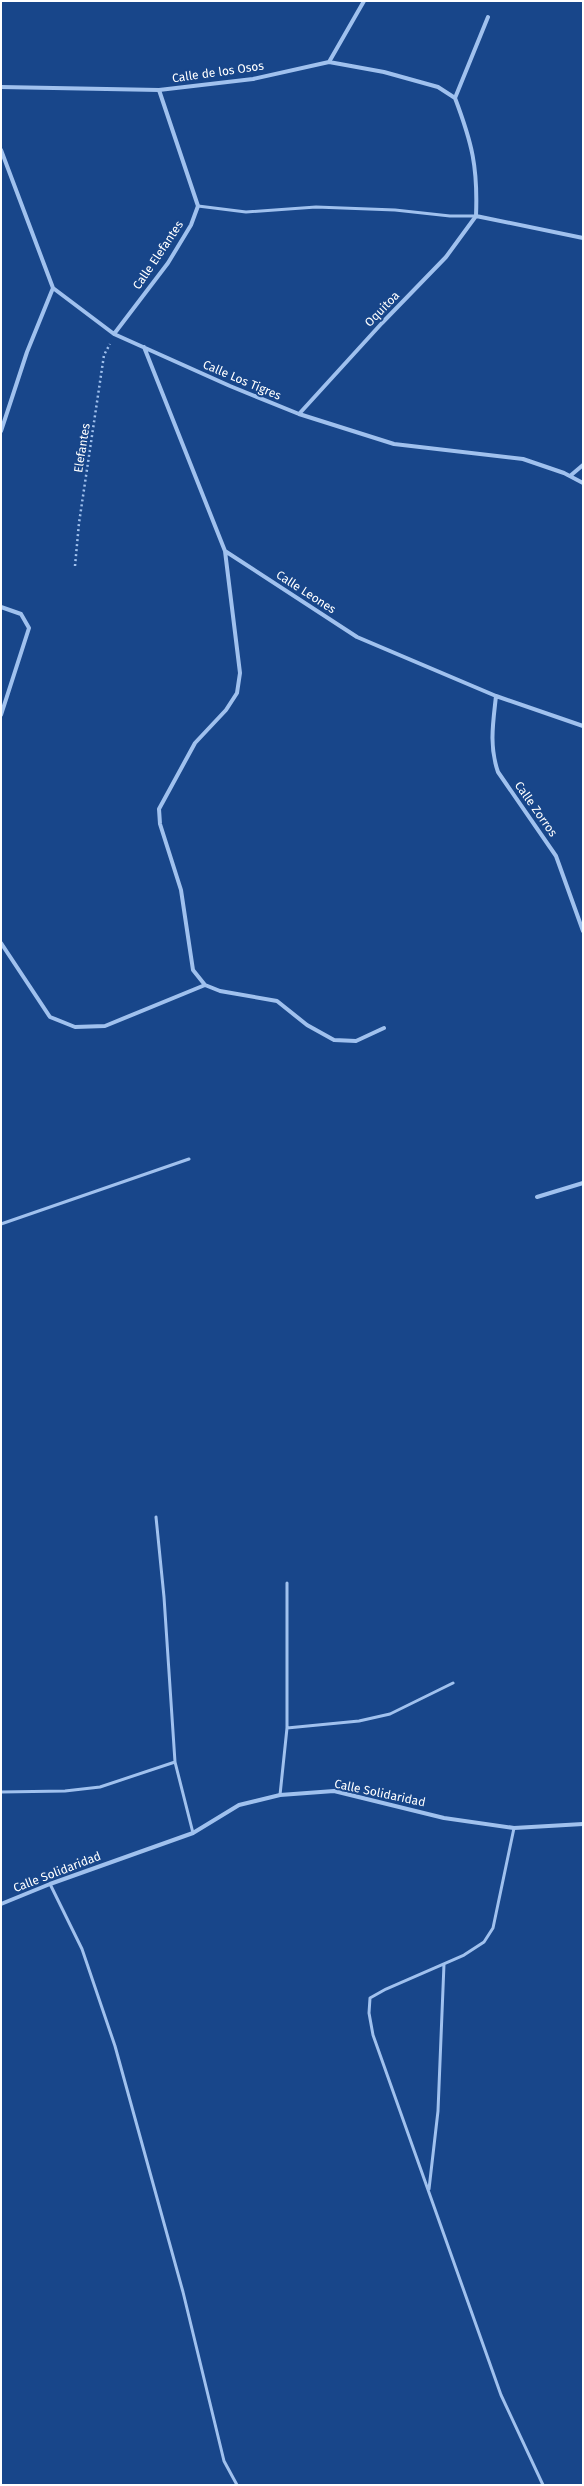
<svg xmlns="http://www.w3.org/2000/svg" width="584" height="2486" viewBox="0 0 584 2486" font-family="'Fira Sans',sans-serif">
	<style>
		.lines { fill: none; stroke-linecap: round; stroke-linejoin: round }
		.path { stroke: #a0c1ee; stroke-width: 2.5; stroke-dasharray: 2 3; stroke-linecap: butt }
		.service { stroke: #a0c1ee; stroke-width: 3 }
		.minor { stroke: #a0c1ee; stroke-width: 4 }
		.labels { text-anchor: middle; stroke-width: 4; stroke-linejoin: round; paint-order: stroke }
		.street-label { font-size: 12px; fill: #fff; stroke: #18468a }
	</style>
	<rect width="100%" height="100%" fill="#18468a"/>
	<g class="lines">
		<!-- path -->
		<path class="path" d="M 75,566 L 79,523 L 104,355 L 110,344"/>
		<!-- service -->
		<path class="service" d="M 198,206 L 246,212 L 316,207 L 395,210 L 450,216 L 476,216
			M 1,1224 L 189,1159
			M 156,1517 L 164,1597 L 175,1762 L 193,1833
			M 287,1728 L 359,1721 L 390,1714 L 453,1683
			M 1,1792 L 65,1791 L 100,1787 L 175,1762
			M 280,1795 L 287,1728 L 287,1583
			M 514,1828 L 493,1928 L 484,1942 L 464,1955 L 386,1989 L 370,1998 L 369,2013 L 373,2035 L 501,2395 L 543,2485
			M 50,1884 L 82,1949 L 115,2046 L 183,2292 L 224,2461 L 237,2485
			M 429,2189 L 438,2111 L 444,1964"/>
		<!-- minor -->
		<path class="minor" d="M 329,62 L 364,1
			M 1,87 L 159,90 L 253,79 L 329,62 L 384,72 L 438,87 L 455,98
			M 1,150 L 53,288 L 114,334 L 230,386 L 299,414 L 394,444 L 523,459 L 564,473 L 583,483
			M 476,216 C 478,167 472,143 455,98 L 488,17
			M 476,216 L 583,238
			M 114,334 L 168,263 L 191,225 L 198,206 L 159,90
			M 144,347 L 225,551 L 357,637 L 496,696 L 583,726
			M 299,414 L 382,323 L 446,257 L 476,216
			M 1,431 L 27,352 L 53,288
			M 570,476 L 583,465
			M 225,551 L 240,673 L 237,693 L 226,710 L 195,743 L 159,809 L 160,824 L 181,890 L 193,970 L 205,985 L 220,991 L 277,1001 L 307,1025 L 334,1040 L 356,1041 L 384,1028
			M 1,607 L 21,614 L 29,628 L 1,715
			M 496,696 C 493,723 489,746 498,772 L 556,856 L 583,931
			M 1,943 L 50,1017 L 75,1027 L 105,1026 L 205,985
			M 537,1197 L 583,1183
			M 1,1904 L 50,1884 L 193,1833 L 239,1805 L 280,1795 L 334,1791 L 444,1818 L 514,1828 L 583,1824"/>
	</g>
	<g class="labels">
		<!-- street labels -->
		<g class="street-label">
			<text transform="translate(218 72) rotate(-8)" y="4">Calle de los Osos</text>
			<text transform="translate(158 255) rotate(-56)" y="4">Calle Elefantes</text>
			<text transform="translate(382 309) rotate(-46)" y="4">Oquitoa</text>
			<text transform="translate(242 380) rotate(23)" y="4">Calle Los Tigres</text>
			<text transform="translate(82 448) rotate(-81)" y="4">Elefantes</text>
			<text transform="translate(306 592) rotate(33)" y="4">Calle Leones</text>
			<text transform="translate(536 809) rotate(55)" y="4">Calle Zorros</text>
			<text transform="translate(380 1793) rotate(12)" y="4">Calle Solidaridad</text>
			<text transform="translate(57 1872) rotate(-21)" y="4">Calle Solidaridad</text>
		</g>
	</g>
	<!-- border -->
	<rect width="584" height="2486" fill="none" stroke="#ffffff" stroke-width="4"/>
</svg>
